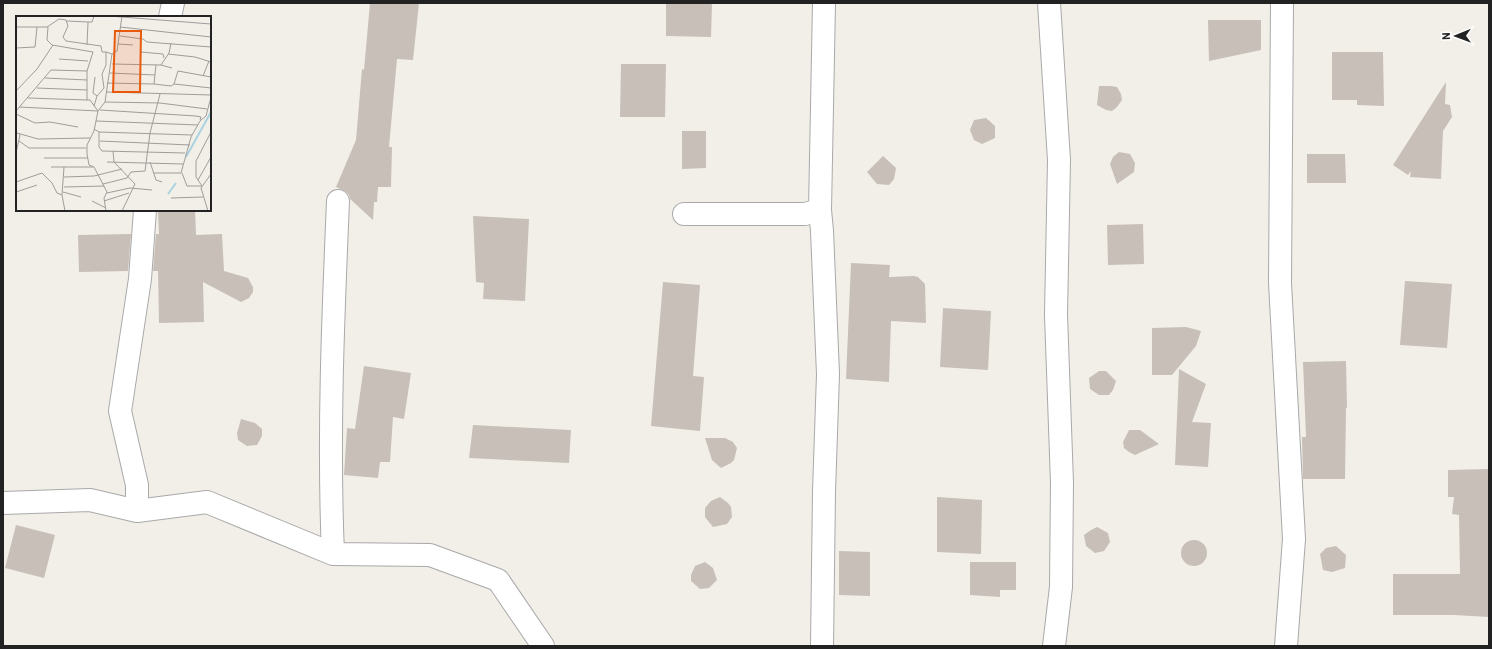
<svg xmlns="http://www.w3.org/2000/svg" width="1492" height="649" viewBox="0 0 1492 649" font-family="Barlow,sans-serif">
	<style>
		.building { fill: #c7bfb8 }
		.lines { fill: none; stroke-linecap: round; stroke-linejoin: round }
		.minor-casing { stroke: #a9a9a9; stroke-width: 24 }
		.minor { stroke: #fff; stroke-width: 22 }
		.inset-river { fill: none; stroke: #aad3df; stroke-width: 2 }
		.inset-road { fill: none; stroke: #9f9d99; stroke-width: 1 }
		.view { fill: #e8590c; fill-opacity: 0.15; stroke: #e8590c; stroke-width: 2 }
		.inset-edge { fill: none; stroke: #222; stroke-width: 2 }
	</style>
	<rect width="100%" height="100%" fill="#f2efe9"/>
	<!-- building -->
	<path class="building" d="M 370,3 L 419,3 L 413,60 L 397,59 L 389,147 L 392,147 L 391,187 L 378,187 L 377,202 L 374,202 L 373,220 L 350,199 L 349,195 L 345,191 L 336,187 L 356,140 L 362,69 L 364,70 Z
		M 666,3 L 712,3 L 711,37 L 666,36 Z
		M 1208,20 L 1261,20 L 1261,50 L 1209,61 Z
		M 1332,52 L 1383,52 L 1384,106 L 1357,105 L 1357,100 L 1332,100 Z
		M 621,64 L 666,64 L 665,117 L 620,117 Z
		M 1446,82 L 1445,104 L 1450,105 L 1452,117 L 1443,131 L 1441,179 L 1410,177 L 1411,171 L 1408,175 L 1393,165 Z
		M 1099,86 L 1111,86 L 1117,87 L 1121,94 L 1122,100 L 1117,107 L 1112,111 L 1106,110 L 1097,105 Z
		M 986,118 L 995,126 L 995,138 L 982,144 L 974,140 L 970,130 L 974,120 Z
		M 682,131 L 706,131 L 706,168 L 682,169 Z
		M 1119,152 L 1130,154 L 1135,163 L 1134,172 L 1117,184 L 1110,164 L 1113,157 Z
		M 1307,154 L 1345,154 L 1346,183 L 1307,183 Z
		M 883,156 L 896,168 L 894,179 L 889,185 L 877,184 L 867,172 Z
		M 158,210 L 195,210 L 196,235 L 222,234 L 224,271 L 248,278 L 253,287 L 253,292 L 249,298 L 241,302 L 203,282 L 204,322 L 159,323 L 158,271 L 153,271 L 156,234 L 159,234 Z
		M 473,216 L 529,219 L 525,301 L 483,299 L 484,283 L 476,282 Z
		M 1143,224 L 1144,264 L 1108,265 L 1107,225 Z
		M 131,234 L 128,271 L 79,272 L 78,235 Z
		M 851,263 L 890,265 L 889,277 L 914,276 L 918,277 L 925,284 L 926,323 L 891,321 L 889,382 L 846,379 Z
		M 1405,281 L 1452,284 L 1447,348 L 1400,345 Z
		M 663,282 L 700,285 L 693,376 L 704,377 L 700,431 L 651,426 Z
		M 943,308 L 991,311 L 988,370 L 940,367 Z
		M 1186,327 L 1201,331 L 1196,346 L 1172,375 L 1152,375 L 1152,328 Z
		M 1346,361 L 1347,408 L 1346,408 L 1345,479 L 1303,479 L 1302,437 L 1306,437 L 1303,362 Z
		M 364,366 L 411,373 L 404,419 L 393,417 L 390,462 L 380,462 L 378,478 L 344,475 L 347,428 L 355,429 Z
		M 1179,369 L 1206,384 L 1192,422 L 1211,423 L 1208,467 L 1175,465 Z
		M 1099,371 L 1106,371 L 1116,381 L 1113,390 L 1109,395 L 1099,395 L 1090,389 L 1089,378 Z
		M 241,419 L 255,423 L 262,429 L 262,436 L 257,445 L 247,446 L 238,440 L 237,433 Z
		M 473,425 L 571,430 L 569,463 L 469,458 Z
		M 1129,430 L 1140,430 L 1159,444 L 1135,455 L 1129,452 L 1124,448 L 1123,442 Z
		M 705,438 L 725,438 L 733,442 L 737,448 L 734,460 L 731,463 L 721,468 L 712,460 Z
		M 1489,469 L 1489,617 L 1454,615 L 1393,615 L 1393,574 L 1460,574 L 1459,515 L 1452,514 L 1454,497 L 1448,497 L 1448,470 Z
		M 720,497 L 728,503 L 731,507 L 732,517 L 727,524 L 713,527 L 705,517 L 705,508 L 711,501 Z
		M 937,497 L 982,500 L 981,554 L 937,552 Z
		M 16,525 L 55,535 L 44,578 L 5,568 Z
		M 1097,527 L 1108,533 L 1110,542 L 1104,551 L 1095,553 L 1086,546 L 1084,535 L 1091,530 Z
		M1181 553a13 13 0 1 1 26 0a13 13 0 1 1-26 0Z
		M 1336,546 L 1346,555 L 1345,568 L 1332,572 L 1323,570 L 1320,554 L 1326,548 Z
		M 839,551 L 870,552 L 870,596 L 839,595 Z
		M 705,562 L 713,568 L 717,580 L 709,588 L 700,589 L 691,581 L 691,575 L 695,566 Z
		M 970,562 L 1016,562 L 1016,590 L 1000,590 L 1000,597 L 970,595 Z"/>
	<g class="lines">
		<!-- minor casing -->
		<g class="minor-casing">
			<path id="minor" d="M 1049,3 L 1059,160 L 1056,315 L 1062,483 L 1061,587 L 1054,646
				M 1282,3 L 1280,283 L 1294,539 L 1286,646
				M 170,17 L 173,3
				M 684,214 L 805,214 L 820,210
				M 3,503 L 90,500 L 137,511 L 207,502 L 333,554 L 430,555 L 498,580 L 543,646
				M 137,511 L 137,485 L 120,411 L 140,279 L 145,210
				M 333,554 C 328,436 333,319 338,201
				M 822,646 L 824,492 L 828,374 L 822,231 L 820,210 L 824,3"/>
		</g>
		<!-- minor -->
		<use href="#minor" class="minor"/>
	</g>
	<!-- overview -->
	<g transform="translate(16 16)">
		<rect width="195" height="195" fill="#f2efe9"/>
		<path class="inset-river" d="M 170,141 L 195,96M 152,178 L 160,167"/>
		<path class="inset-road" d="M 93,0 L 195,8M 51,5 L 72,6M 0,11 L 31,11 L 43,3 L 50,4 L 52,10 L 47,21 L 50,25 L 85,30 L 86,36 L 90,36 L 90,49 L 86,58 L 88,72 L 81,80M 32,11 L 31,24 L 36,29 L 77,36 L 71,55M 104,11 L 195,21M 104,20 L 127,23 L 131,26 L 195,31M 102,28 L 117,29M 71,29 L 72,6 L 76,6 L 78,0M 0,32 L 19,31 L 21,11M 90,36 L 96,38 L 101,35 L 106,0M 125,36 L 147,38 L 148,42M 152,38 L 179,41 L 195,46M 43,43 L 72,45M 96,48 L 145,49 L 156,52M 145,49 L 153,37 L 155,27M 94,57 L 139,59M 187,60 L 193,45M 195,61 L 162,55 L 158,68 L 195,72M 29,62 L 71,64M 91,67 L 138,68 L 140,49M 138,68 L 155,70 L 158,68M 21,72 L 71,74M 0,75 L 21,53 L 37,29M 91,76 L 195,79M 12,82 L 71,84M 89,86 L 144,87 L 191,93M 78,90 L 81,80 L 77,77 L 79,61M 3,91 L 82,95 L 89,86 L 96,38M 84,94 L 180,100 L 185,101 L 184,104M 0,95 L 35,54 L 71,55 L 71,84 L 74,84 L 82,95 L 78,115 L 71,129 L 71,138 L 73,149 L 78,151 L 91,176 L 88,182 L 90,195M 0,98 L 19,107 L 34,106 L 62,111M 80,105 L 182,109M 78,113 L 83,116 L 176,119M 83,116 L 83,131 L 86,135 L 169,137M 1,117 L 22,123 L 74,122M 3,125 L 13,132 L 70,132M 84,125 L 174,129M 97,135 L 98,146 L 119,168 L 106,195M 0,137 L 4,119 L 2,117M 28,142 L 72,142M 91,146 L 167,148M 134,146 L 140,164 L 146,166M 35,151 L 77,151M 48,151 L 46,179 L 49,195M 138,157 L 165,157 L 175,121 L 184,105 L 190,100 L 195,81M 166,157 L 171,170 L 186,170M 48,161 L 78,160 L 106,153M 182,164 L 195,141M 0,166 L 26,157 L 36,167 L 41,177 L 46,179M 87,168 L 111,162 L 115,156 L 129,155 L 134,117 L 144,78M 186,170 L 180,161 L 180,145 L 195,116M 48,171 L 88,170M 0,176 L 21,169M 47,176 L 65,181M 91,177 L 114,172 L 136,174M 155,182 L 187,181M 76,185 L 90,192M 88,185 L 113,177M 192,195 L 185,172 L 195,158"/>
		<path class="view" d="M 99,15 L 125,15 L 124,76 L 97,76 Z"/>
		<rect width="195" height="195" class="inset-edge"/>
	</g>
	<!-- border -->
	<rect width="1492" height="649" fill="none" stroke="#222222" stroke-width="8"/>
	<!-- north arrow -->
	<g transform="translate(1456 36) rotate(269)" stroke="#ffffff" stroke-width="3" paint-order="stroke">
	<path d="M0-3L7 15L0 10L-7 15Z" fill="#222222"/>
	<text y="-6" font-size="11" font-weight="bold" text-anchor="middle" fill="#222222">N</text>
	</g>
</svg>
